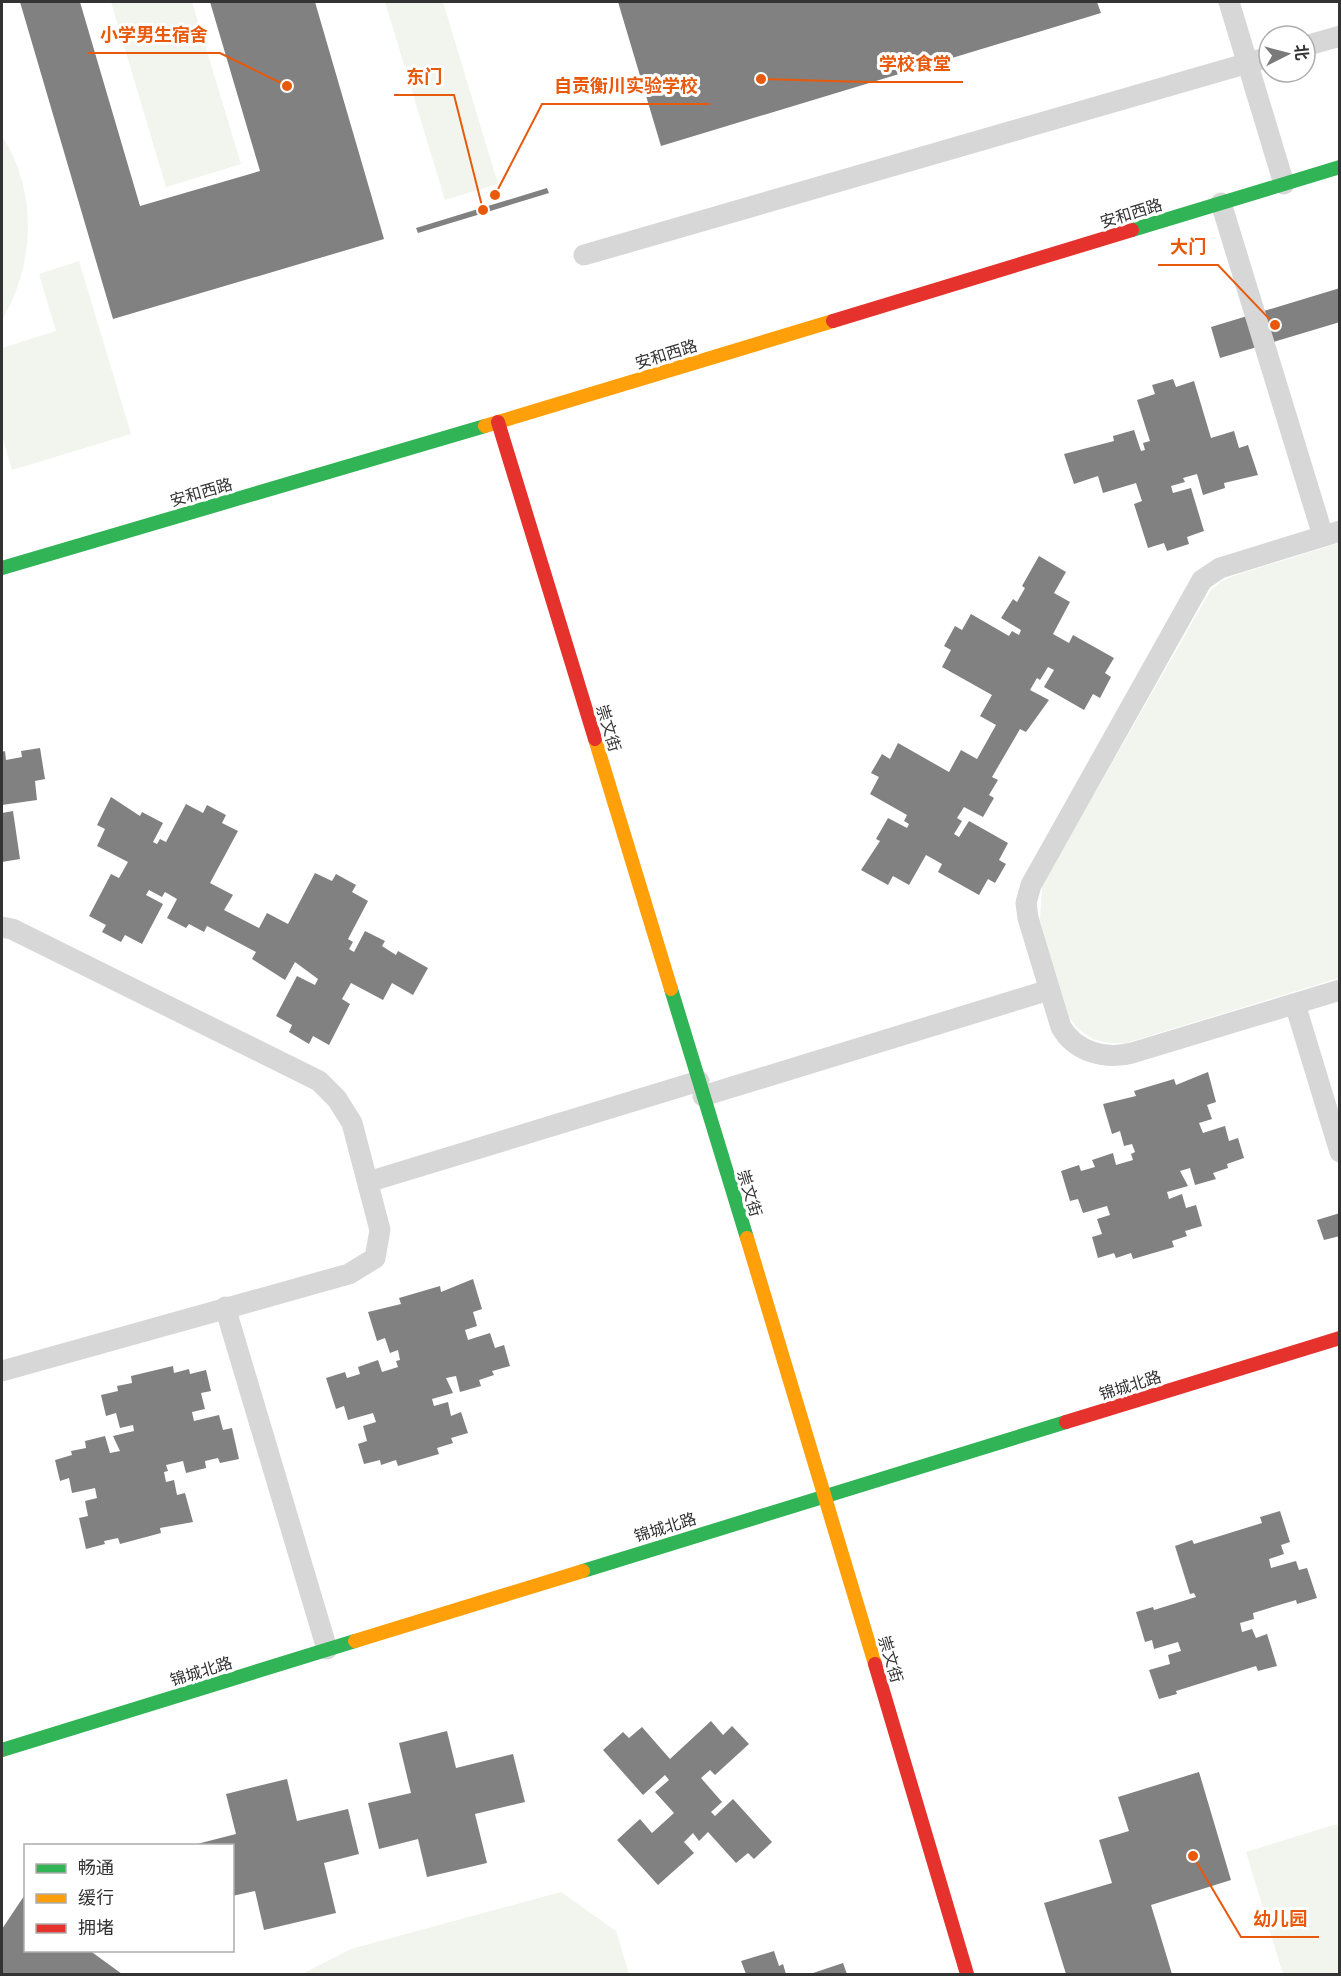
<svg xmlns="http://www.w3.org/2000/svg" width="1341" height="1976" viewBox="0 0 1341 1976" font-family="'Titillium Web','Noto Sans SC',sans-serif">
	<style>
		.green { fill: #f1f5ed }
		.building { fill: #818181 }
		.lines { fill: none; stroke-linecap: round; stroke-linejoin: round }
		.lane { stroke: #d7d7d7; stroke-width: 21 }
		.fast { stroke: #30b455; stroke-width: 14 }
		.slow { stroke: #ff9f0a; stroke-width: 14 }
		.jam { stroke: #e5322d; stroke-width: 14 }
		.labels { text-anchor: middle; stroke-width: 6; stroke-linejoin: round; paint-order: stroke }
		.street-label { font-size: 16px; fill: #333; stroke: #fff }
		.leader { fill: none; stroke: #e8590c; stroke-width: 2 }
		.callout-dot { fill: #e8590c; stroke: #fff; stroke-width: 2 }
		.callout-label { font-size: 18px; text-anchor: middle; font-weight: bold; fill: #e8590c; stroke: #fff; stroke-width: 6; stroke-linejoin: round; paint-order: stroke }
	</style>
	<rect width="100%" height="100%" fill="#fff"/>
	<!-- green -->
	<path class="green" d="M 111,2 L 192,2 L 241,164 L 166,187 Z
		M 385,2 L 443,2 L 498,184 L 445,200 Z
		M 2,136 C 38,191 35,265 2,320 Z
		M 79,261 L 131,434 L 12,470 L 2,436 L 2,348 L 56,331 L 39,274 Z
		M 1339,543 L 1339,978 L 1126,1043 C 1101,1045 1083,1038 1069,1017 L 1040,920 L 1042,886 L 1210,591 L 1222,581 L 1236,575 Z
		M 1337,1824 L 1340,1833 L 1339,1974 L 1283,1974 L 1246,1852 Z
		M 561,1892 L 616,1931 L 629,1974 L 302,1974 L 351,1949 Z"/>
	<!-- building -->
	<path class="building" d="M 20,2 L 80,2 L 140,206 L 260,171 L 210,2 L 315,2 L 384,239 L 113,319 Z
		M 618,2 L 1097,2 L 1101,13 L 661,146 Z
		M 547,188 L 549,193 L 418,233 L 416,228 Z
		M 1340,288 L 1340,322 L 1220,358 L 1211,327 Z
		M 1173,379 L 1176,387 L 1194,381 L 1211,438 L 1234,431 L 1239,448 L 1248,445 L 1258,475 L 1224,483 L 1225,488 L 1203,495 L 1197,474 L 1183,478 L 1185,482 L 1171,486 L 1173,493 L 1191,488 L 1204,531 L 1187,537 L 1189,544 L 1167,551 L 1164,543 L 1148,548 L 1134,504 L 1142,501 L 1136,483 L 1103,493 L 1098,476 L 1074,484 L 1064,454 L 1114,441 L 1113,436 L 1134,430 L 1141,451 L 1145,450 L 1143,443 L 1150,441 L 1137,400 L 1155,394 L 1152,385 Z
		M 1039,556 L 1066,572 L 1054,593 L 1070,602 L 1053,634 L 1069,643 L 1073,635 L 1114,658 L 1105,673 L 1111,677 L 1100,698 L 1093,694 L 1084,710 L 1044,687 L 1054,670 L 1048,667 L 1040,680 L 1037,678 L 1030,690 L 1049,700 L 1026,732 L 1020,729 L 992,777 L 998,780 L 989,795 L 994,798 L 983,817 L 964,807 L 957,818 L 962,821 L 954,834 L 959,837 L 969,821 L 1008,843 L 999,860 L 1006,864 L 995,883 L 988,879 L 979,895 L 938,872 L 942,864 L 926,855 L 909,885 L 893,876 L 888,885 L 861,870 L 880,841 L 876,839 L 888,818 L 907,828 L 909,824 L 904,821 L 907,815 L 870,794 L 879,777 L 871,773 L 882,754 L 890,759 L 898,743 L 949,772 L 961,750 L 977,759 L 996,725 L 980,716 L 992,695 L 942,667 L 951,650 L 944,646 L 955,626 L 962,630 L 971,614 L 1009,636 L 1012,631 L 1019,635 L 1021,630 L 1001,618 L 1013,599 L 1017,602 L 1025,588 L 1022,586 Z
		M 40,748 L 45,779 L 35,781 L 37,800 L 2,805 L 2,752 L 5,751 L 6,760 L 22,757 L 21,751 Z
		M 111,797 L 140,816 L 142,812 L 163,823 L 153,842 L 157,844 L 160,839 L 166,842 L 186,804 L 203,813 L 207,805 L 226,815 L 222,823 L 238,831 L 210,883 L 233,895 L 224,910 L 259,928 L 267,913 L 288,924 L 315,873 L 332,881 L 336,874 L 356,885 L 352,892 L 368,901 L 348,939 L 353,942 L 349,949 L 354,952 L 365,931 L 385,941 L 382,946 L 396,955 L 398,951 L 428,968 L 413,995 L 392,983 L 383,1000 L 351,983 L 342,999 L 350,1004 L 329,1045 L 313,1036 L 309,1044 L 289,1032 L 292,1025 L 276,1016 L 297,976 L 315,985 L 318,979 L 295,962 L 285,980 L 252,959 L 256,952 L 207,926 L 204,932 L 189,924 L 186,928 L 167,918 L 177,899 L 165,892 L 162,897 L 149,890 L 146,895 L 163,904 L 142,944 L 125,935 L 121,942 L 102,932 L 106,925 L 89,916 L 111,874 L 119,878 L 128,862 L 97,846 L 105,829 L 97,825 Z
		M 13,811 L 20,859 L 2,862 L 2,813 Z
		M 1208,1072 L 1216,1102 L 1207,1105 L 1212,1119 L 1199,1123 L 1203,1133 L 1225,1126 L 1229,1141 L 1238,1138 L 1244,1158 L 1227,1164 L 1228,1168 L 1213,1173 L 1216,1179 L 1195,1185 L 1190,1168 L 1180,1171 L 1188,1186 L 1167,1192 L 1169,1199 L 1182,1194 L 1186,1208 L 1196,1205 L 1202,1226 L 1185,1231 L 1187,1236 L 1172,1241 L 1174,1247 L 1133,1259 L 1131,1253 L 1116,1258 L 1114,1253 L 1098,1258 L 1092,1237 L 1102,1234 L 1097,1219 L 1110,1215 L 1107,1206 L 1083,1213 L 1078,1199 L 1070,1201 L 1061,1171 L 1079,1165 L 1081,1171 L 1095,1167 L 1092,1160 L 1113,1153 L 1116,1165 L 1133,1160 L 1131,1154 L 1135,1152 L 1132,1144 L 1124,1146 L 1120,1131 L 1112,1134 L 1103,1104 L 1136,1096 L 1134,1091 L 1174,1079 L 1176,1085 Z
		M 1340,1213 L 1340,1236 L 1324,1240 L 1317,1220 Z
		M 473,1279 L 482,1309 L 473,1312 L 477,1326 L 465,1330 L 468,1340 L 490,1333 L 495,1348 L 504,1345 L 510,1366 L 492,1371 L 494,1375 L 479,1380 L 481,1386 L 460,1392 L 456,1376 L 446,1378 L 453,1393 L 432,1399 L 434,1406 L 448,1402 L 451,1416 L 461,1412 L 468,1433 L 451,1438 L 453,1443 L 437,1448 L 439,1454 L 398,1466 L 396,1460 L 381,1465 L 380,1460 L 364,1464 L 358,1444 L 367,1441 L 363,1426 L 376,1422 L 373,1413 L 348,1420 L 344,1406 L 336,1409 L 326,1378 L 345,1372 L 347,1378 L 360,1374 L 358,1367 L 378,1360 L 382,1372 L 398,1367 L 396,1361 L 400,1360 L 398,1350 L 390,1353 L 385,1338 L 377,1341 L 368,1312 L 401,1304 L 399,1298 L 440,1286 L 441,1292 Z
		M 173,1366 L 174,1373 L 189,1369 L 190,1374 L 206,1370 L 211,1391 L 201,1393 L 205,1409 L 192,1412 L 194,1421 L 219,1415 L 223,1430 L 232,1428 L 239,1459 L 220,1463 L 218,1458 L 205,1461 L 206,1468 L 186,1473 L 183,1461 L 166,1465 L 168,1471 L 164,1472 L 166,1482 L 174,1480 L 177,1495 L 185,1493 L 193,1522 L 160,1528 L 161,1533 L 120,1544 L 118,1538 L 104,1541 L 105,1544 L 86,1549 L 79,1518 L 88,1516 L 85,1501 L 97,1498 L 95,1488 L 72,1493 L 69,1478 L 60,1481 L 55,1460 L 72,1455 L 71,1451 L 86,1448 L 85,1441 L 105,1436 L 110,1453 L 120,1451 L 113,1436 L 134,1431 L 133,1425 L 120,1428 L 116,1413 L 106,1416 L 101,1395 L 118,1391 L 117,1386 L 132,1383 L 131,1376 Z
		M 1280,1511 L 1290,1542 L 1281,1545 L 1284,1554 L 1269,1559 L 1271,1568 L 1296,1561 L 1299,1570 L 1307,1568 L 1317,1598 L 1297,1604 L 1296,1600 L 1253,1613 L 1254,1619 L 1240,1623 L 1242,1632 L 1252,1629 L 1256,1638 L 1267,1634 L 1277,1666 L 1258,1671 L 1256,1666 L 1176,1691 L 1177,1694 L 1159,1699 L 1149,1670 L 1170,1664 L 1168,1655 L 1181,1651 L 1178,1642 L 1154,1649 L 1152,1640 L 1145,1642 L 1136,1612 L 1153,1607 L 1154,1610 L 1196,1597 L 1194,1593 L 1190,1594 L 1175,1546 L 1192,1540 L 1194,1544 L 1262,1523 L 1260,1517 Z
		M 711,1721 L 723,1735 L 732,1726 L 749,1744 L 715,1775 L 710,1770 L 701,1778 L 722,1802 L 711,1812 L 715,1816 L 733,1799 L 772,1842 L 754,1859 L 748,1853 L 736,1863 L 708,1832 L 699,1841 L 693,1833 L 684,1842 L 694,1853 L 658,1885 L 617,1840 L 640,1819 L 652,1833 L 674,1813 L 655,1792 L 669,1780 L 665,1775 L 643,1795 L 603,1750 L 623,1732 L 629,1738 L 642,1727 L 670,1759 Z
		M 447,1731 L 456,1768 L 513,1754 L 525,1802 L 475,1814 L 487,1863 L 427,1877 L 418,1839 L 379,1849 L 368,1803 L 411,1793 L 399,1743 Z
		M 1199,1772 L 1231,1880 L 1151,1905 L 1172,1974 L 1066,1974 L 1044,1903 L 1112,1883 L 1099,1840 L 1129,1831 L 1118,1797 Z
		M 287,1779 L 297,1821 L 348,1809 L 359,1854 L 324,1863 L 336,1913 L 264,1930 L 255,1891 L 232,1896 L 232,1846 L 193,1845 L 236,1834 L 226,1794 Z
		M 26,1893 L 26,1950 L 89,1950 L 122,1974 L 2,1974 L 2,1929 Z
		M 774,1951 L 779,1966 L 783,1964 L 786,1974 L 746,1974 L 741,1961 Z
		M 843,1963 L 847,1974 L 810,1974 Z"/>
	<g class="lines">
		<!-- lane -->
		<path class="lane" d="M 1229,2 L 1284,184
			M 1305,46 L 1340,36
			M 1221,203 L 1323,536
			M 584,255 L 1269,57
			M 1340,531 L 1220,568 L 1202,580 L 1031,885 L 1026,903 L 1028,918 L 1061,1027 C 1075,1052 1106,1060 1132,1053 L 1340,990
			M 2,927 L 12,929 L 319,1081 L 337,1099 L 352,1123 L 380,1230 L 375,1258 L 349,1274 L 2,1371
			M 1295,1004 L 1340,1152
			M 703,1096 L 1049,990
			M 368,1182 L 699,1081
			M 225,1307 L 327,1649"/>
		<!-- fast -->
		<path class="fast" d="M 1132,230 L 1340,167
			M 2,568 L 485,426
			M 671,989 L 747,1238
			M 583,1571 L 1066,1422
			M 2,1750 L 355,1641"/>
		<!-- slow -->
		<path class="slow" d="M 485,426 L 833,321
			M 595,739 L 671,989
			M 747,1238 L 875,1664
			M 355,1641 L 583,1571"/>
		<!-- jam -->
		<path class="jam" d="M 833,321 L 1132,230
			M 498,422 L 595,739
			M 1066,1422 L 1340,1338
			M 875,1664 L 967,1974"/>
	</g>
	<g class="labels">
		<!-- street labels -->
		<g class="street-label">
			<text transform="translate(1131 213) rotate(-17)" y="6">安和西路</text>
			<text transform="translate(666 354) rotate(-17)" y="6">安和西路</text>
			<text transform="translate(201 492) rotate(-16)" y="6">安和西路</text>
			<text transform="translate(609 728) rotate(73)" y="6">崇文街</text>
			<text transform="translate(750 1193) rotate(73)" y="6">崇文街</text>
			<text transform="translate(1130 1385) rotate(-17)" y="6">锦城北路</text>
			<text transform="translate(665 1527) rotate(-17)" y="6">锦城北路</text>
			<text transform="translate(891 1659) rotate(73)" y="6">崇文街</text>
			<text transform="translate(201 1671) rotate(-17)" y="6">锦城北路</text>
		</g>
	</g>
	<!-- callouts -->
	<path class="leader" d="M287 86L220 53H88M761 79L867 82H963M483 210L454 95H394M495 195L542 104H710M1275 325L1218 265H1158M1193 1856L1241 1937H1319"/>
	<g class="callout-dot">
		<circle cx="287" cy="86" r="6"/>
		<circle cx="761" cy="79" r="6"/>
		<circle cx="483" cy="210" r="6"/>
		<circle cx="495" cy="195" r="6"/>
		<circle cx="1275" cy="325" r="6"/>
		<circle cx="1193" cy="1856" r="6"/>
	</g>
	<g class="callout-label">
		<text x="154" y="41">小学男生宿舍</text>
		<text x="915" y="70">学校食堂</text>
		<text x="424" y="83">东门</text>
		<text x="626" y="92">自贡衡川实验学校</text>
		<text x="1188" y="253">大门</text>
		<text x="1280" y="1925">幼儿园</text>
	</g>
	<!-- border -->
	<rect width="1341" height="1976" fill="none" stroke="#333333" stroke-width="6"/>
	<!-- legend -->
	<rect x="24" y="1844" width="210" height="108" fill="#ffffff" stroke="#adadad" stroke-width="1.5"/>
	<rect x="36" y="1864" width="30" height="9" fill="#30b455" stroke="#adadad" stroke-width="1.5"/>
	<text x="78" y="1874" font-size="18" fill="#333333">畅通</text>
	<rect x="36" y="1894" width="30" height="9" fill="#ff9f0a" stroke="#adadad" stroke-width="1.5"/>
	<text x="78" y="1904" font-size="18" fill="#333333">缓行</text>
	<rect x="36" y="1924" width="30" height="9" fill="#e5322d" stroke="#adadad" stroke-width="1.5"/>
	<text x="78" y="1934" font-size="18" fill="#333333">拥堵</text>
	<!-- north arrow -->
	<g transform="translate(1287 54) rotate(84)"><circle r="28" fill="#ffffff" stroke="#adadad" stroke-width="1.5"/>
	<path d="M0-4.5L10 22L0 15L-10 22Z" fill="#7a7a7a"/>
	<text y="-9" font-size="16" font-weight="bold" text-anchor="middle" fill="#333333">北</text>
	</g>
</svg>
